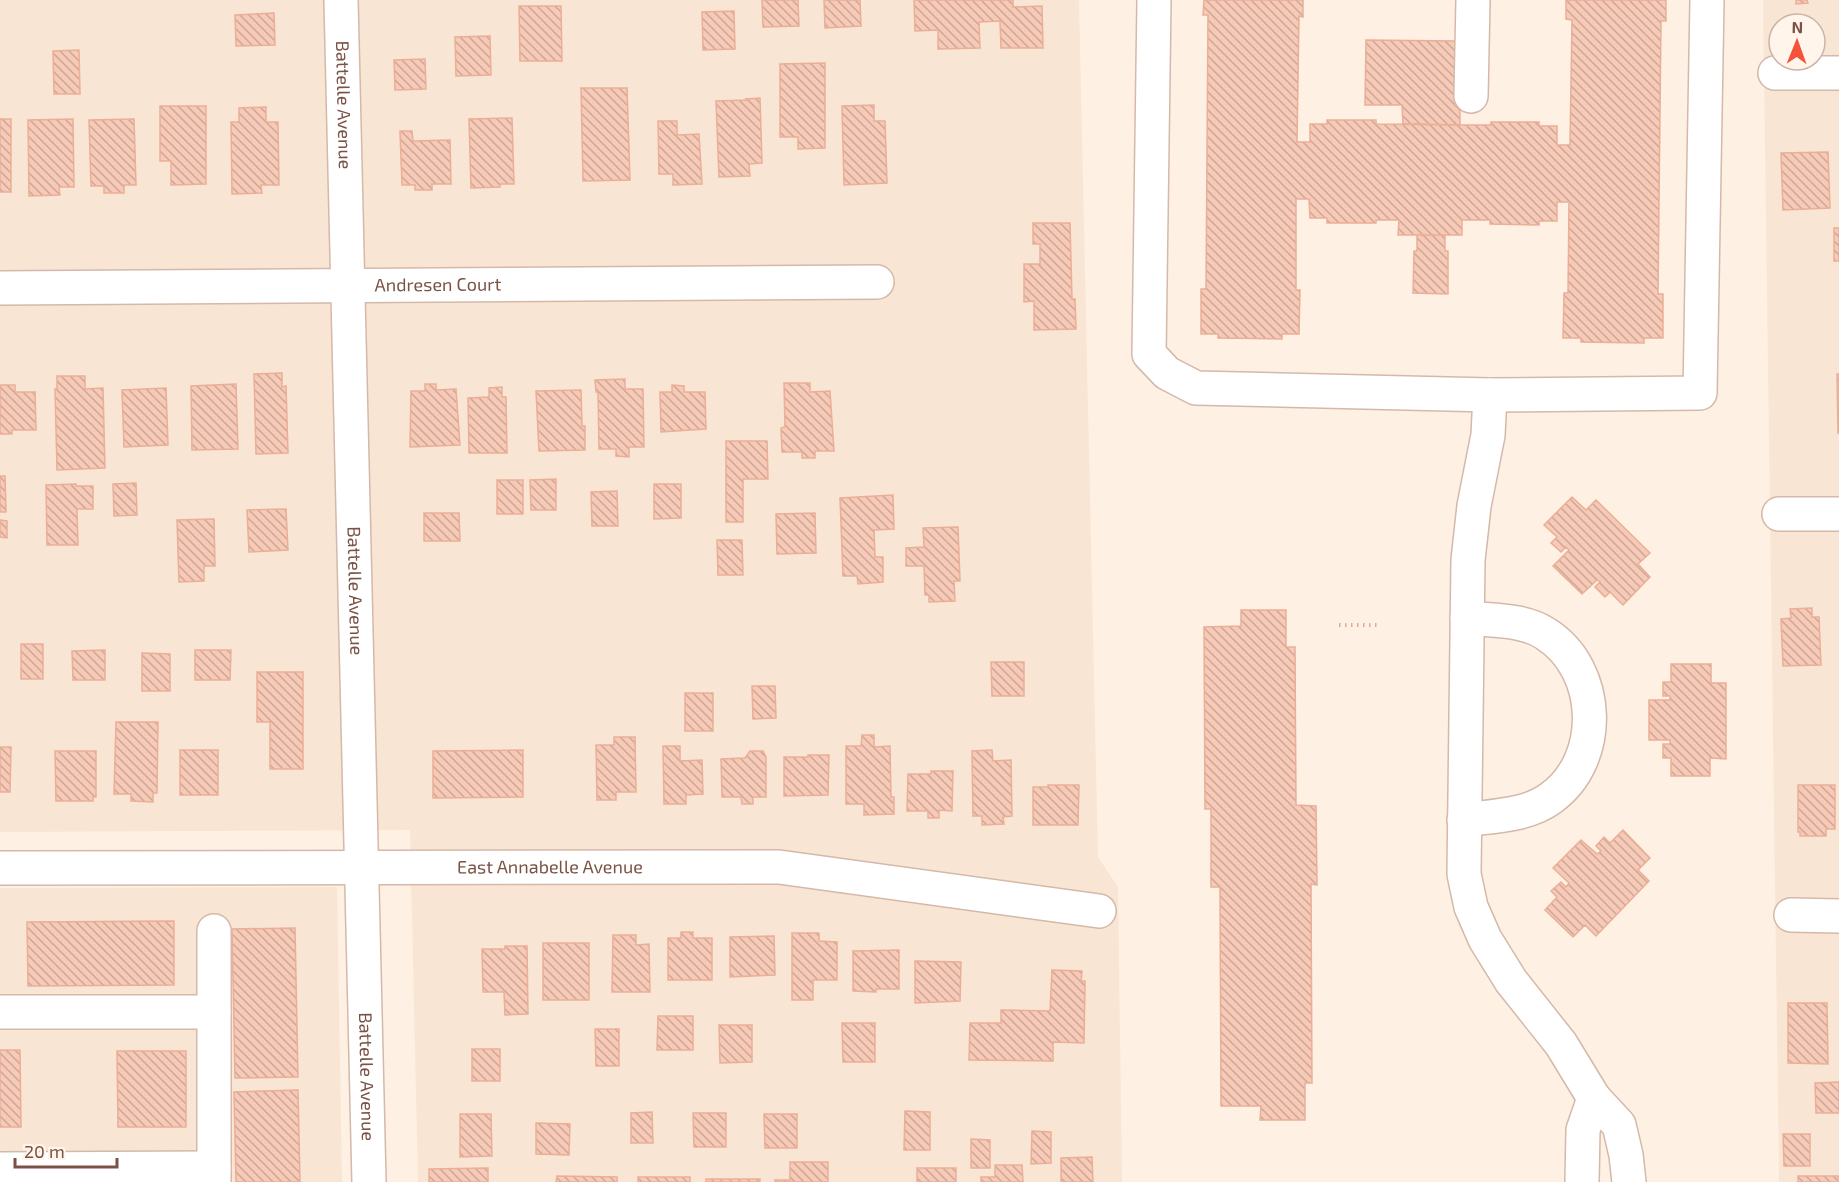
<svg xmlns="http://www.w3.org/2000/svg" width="1839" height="1182" viewBox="0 0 1839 1182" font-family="'Exo 2',sans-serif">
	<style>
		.residential { fill: #f9e5d3; fill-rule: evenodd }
		.building { fill: url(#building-back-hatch); stroke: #ebae96; stroke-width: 1.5 }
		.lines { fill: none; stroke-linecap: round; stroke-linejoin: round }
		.minor-casing { stroke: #d4b9aa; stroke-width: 36 }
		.path { stroke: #dcad9a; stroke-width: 4; stroke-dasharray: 1.5 4.5; stroke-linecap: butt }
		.minor { stroke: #fff; stroke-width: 33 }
		.labels { text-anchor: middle; stroke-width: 4.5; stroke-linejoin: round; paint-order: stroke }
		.street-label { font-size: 18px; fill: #7a5346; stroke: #fff5eb }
	</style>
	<defs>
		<pattern id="building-back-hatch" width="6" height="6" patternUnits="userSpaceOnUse" patternTransform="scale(1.5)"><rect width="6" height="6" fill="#f7cab8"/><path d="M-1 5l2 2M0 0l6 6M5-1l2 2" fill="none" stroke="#cda797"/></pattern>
	</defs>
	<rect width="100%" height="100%" fill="#fef1e3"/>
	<!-- residential -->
	<path class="residential" d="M 0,0 L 1079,0 L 1098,857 L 1118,887 L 1122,1182 L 418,1182 L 410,830 L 0,832 Z
		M 1763,0 L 1839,0 L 1839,1182 L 1779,1182 ZM 1779,24 L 1815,24 L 1815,60 L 1779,60 Z
		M 337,887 L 342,1182 L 0,1182 L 0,888 Z"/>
	<!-- building -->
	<path class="building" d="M 762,0 L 798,0 L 799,26 L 763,27 Z
		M 824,0 L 860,0 L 861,26 L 825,28 Z
		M 914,0 L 1013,0 L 1013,7 L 1042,6 L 1043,48 L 1001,48 L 1000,21 L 979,22 L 980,48 L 938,49 L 938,30 L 915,31 Z
		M 1204,0 L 1303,0 L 1303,17 L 1299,16 L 1297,142 L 1310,142 L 1310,124 L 1327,124 L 1327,120 L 1376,120 L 1376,124 L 1460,125 L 1491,125 L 1491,122 L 1539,122 L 1539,126 L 1557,126 L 1557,145 L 1570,145 L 1572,20 L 1566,19 L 1566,0 L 1666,0 L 1666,21 L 1661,21 L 1658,294 L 1663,294 L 1663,338 L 1644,338 L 1644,343 L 1581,342 L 1581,338 L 1563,338 L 1564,293 L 1568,293 L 1569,202 L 1557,202 L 1557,221 L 1539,221 L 1539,225 L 1490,224 L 1490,220 L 1462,220 L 1462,235 L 1398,235 L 1399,220 L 1376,220 L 1376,223 L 1327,223 L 1327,218 L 1310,218 L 1309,199 L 1296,199 L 1296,290 L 1300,290 L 1299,334 L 1282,334 L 1282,339 L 1218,338 L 1218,334 L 1201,334 L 1201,289 L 1206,289 L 1208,15 L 1203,15 Z
		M 1796,0 L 1807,0 L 1808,3 L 1796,4 Z
		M 519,6 L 561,6 L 562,61 L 520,61 Z
		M 734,11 L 735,49 L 703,50 L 702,12 Z
		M 274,13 L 275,45 L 236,46 L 235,15 Z
		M 490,36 L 491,75 L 456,76 L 455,37 Z
		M 1366,40 L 1455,41 L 1455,106 L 1460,106 L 1460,125 L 1403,124 L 1402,105 L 1365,105 Z
		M 79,50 L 80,94 L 54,94 L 53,51 Z
		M 425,59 L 426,89 L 395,90 L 394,60 Z
		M 825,63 L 825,148 L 798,149 L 798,137 L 780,137 L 780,64 Z
		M 581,88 L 627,88 L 630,180 L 583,181 Z
		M 760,98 L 762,163 L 749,164 L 750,176 L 719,177 L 716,101 L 747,100 L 746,99 Z
		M 874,105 L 874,121 L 885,121 L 887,183 L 844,185 L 842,106 Z
		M 160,106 L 206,106 L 206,184 L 171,185 L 171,161 L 160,161 Z
		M 266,107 L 266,122 L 278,122 L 279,185 L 261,185 L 262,193 L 232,194 L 231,122 L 239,122 L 239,108 Z
		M 512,118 L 514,184 L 500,184 L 500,187 L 471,188 L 469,119 Z
		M 0,119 L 11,119 L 11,192 L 0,192 Z
		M 73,119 L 74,187 L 59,187 L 60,195 L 29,196 L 28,120 Z
		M 134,119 L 136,185 L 124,185 L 124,193 L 104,193 L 104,186 L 91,186 L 89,120 Z
		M 658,121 L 677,121 L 677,135 L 699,134 L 702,184 L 673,185 L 673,174 L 659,174 Z
		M 400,131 L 412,131 L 413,141 L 450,140 L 451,184 L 432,184 L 432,190 L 415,190 L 415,185 L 402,185 Z
		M 1828,152 L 1830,208 L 1783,210 L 1781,153 Z
		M 1033,223 L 1070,223 L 1072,299 L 1075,299 L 1076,329 L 1034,330 L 1034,301 L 1024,302 L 1024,264 L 1040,264 L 1040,244 L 1033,244 Z
		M 1834,228 L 1839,228 L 1839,261 L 1834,261 Z
		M 1417,235 L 1445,235 L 1445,251 L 1448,251 L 1448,294 L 1413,293 L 1414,251 L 1417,251 Z
		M 282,373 L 282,387 L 286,386 L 288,453 L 256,454 L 254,374 Z
		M 1837,374 L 1839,374 L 1839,433 L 1838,433 Z
		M 57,376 L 85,376 L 85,389 L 103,388 L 105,468 L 57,470 L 55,389 L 57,389 Z
		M 625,379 L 625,389 L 643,389 L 644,447 L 629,447 L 629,457 L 616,456 L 616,449 L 599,449 L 598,392 L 596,392 L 595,380 Z
		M 784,383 L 810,383 L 810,392 L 830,391 L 834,451 L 815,451 L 815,458 L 802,458 L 802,452 L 782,452 L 781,428 L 785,427 Z
		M 236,384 L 238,449 L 192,450 L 191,386 Z
		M 425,384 L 436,384 L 436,390 L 456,389 L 460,445 L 410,447 L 411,391 L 425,391 Z
		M 0,385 L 15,385 L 15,392 L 35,392 L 36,430 L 12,430 L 12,434 L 0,434 Z
		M 672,385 L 684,386 L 684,392 L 705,392 L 706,429 L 661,432 L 660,392 L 672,392 Z
		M 502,387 L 502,397 L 506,397 L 507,453 L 469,453 L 468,398 L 489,397 L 489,388 Z
		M 166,388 L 168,445 L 124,447 L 122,390 Z
		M 581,390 L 582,426 L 585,426 L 585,450 L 539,451 L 536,391 Z
		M 726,441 L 767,441 L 768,479 L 743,479 L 743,522 L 726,522 Z
		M 0,476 L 5,476 L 6,512 L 0,512 Z
		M 556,479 L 556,510 L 531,510 L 530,480 Z
		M 497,480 L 523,480 L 523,514 L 497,514 Z
		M 136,483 L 137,515 L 114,516 L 113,484 Z
		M 76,484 L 76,486 L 93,486 L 93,509 L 77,509 L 78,545 L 47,545 L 46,485 Z
		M 654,484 L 681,484 L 681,518 L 654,519 Z
		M 617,491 L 618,526 L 592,526 L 591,492 Z
		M 893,495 L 894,529 L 874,530 L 875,557 L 883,557 L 883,582 L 858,584 L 857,576 L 843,576 L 840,498 Z
		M 1572,497 L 1586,510 L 1596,500 L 1650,553 L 1638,564 L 1650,577 L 1623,605 L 1610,592 L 1605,597 L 1595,587 L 1600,582 L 1597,580 L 1582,594 L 1553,566 L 1569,550 L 1566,547 L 1561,552 L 1551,543 L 1557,537 L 1544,525 Z
		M 286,509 L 288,550 L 249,552 L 247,510 Z
		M 424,513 L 459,513 L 460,541 L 424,541 Z
		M 815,513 L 816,553 L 777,554 L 776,514 Z
		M 214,519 L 215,566 L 204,566 L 204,581 L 179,582 L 177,520 Z
		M 0,520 L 7,521 L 7,538 L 0,537 Z
		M 958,527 L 960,581 L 954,581 L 955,601 L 929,602 L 929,595 L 925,595 L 924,566 L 906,566 L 906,548 L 924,547 L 923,528 Z
		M 717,540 L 742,540 L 743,575 L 718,575 Z
		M 1812,608 L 1812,617 L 1819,617 L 1821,665 L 1783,666 L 1781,619 L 1791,618 L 1790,609 Z
		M 1241,610 L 1286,610 L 1286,647 L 1295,647 L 1296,805 L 1316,806 L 1317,885 L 1311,884 L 1312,1083 L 1305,1083 L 1305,1120 L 1260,1120 L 1261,1106 L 1221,1106 L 1220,887 L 1211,887 L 1211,809 L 1205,809 L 1204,627 L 1241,626 Z
		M 21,644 L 43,644 L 43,679 L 21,679 Z
		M 105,650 L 105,680 L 73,680 L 72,651 Z
		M 195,650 L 231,650 L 230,680 L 195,680 Z
		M 142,653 L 170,654 L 170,691 L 142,691 Z
		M 991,662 L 1024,662 L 1024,696 L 992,696 Z
		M 1671,664 L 1711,664 L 1711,683 L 1726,683 L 1726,759 L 1710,758 L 1710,776 L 1671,776 L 1671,758 L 1663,758 L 1663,744 L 1670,744 L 1670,740 L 1649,740 L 1649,700 L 1670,700 L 1670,696 L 1663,696 L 1663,682 L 1671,682 Z
		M 257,672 L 303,672 L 303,769 L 270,769 L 270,722 L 257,722 Z
		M 752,686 L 775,686 L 776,718 L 753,719 Z
		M 685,693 L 713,693 L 713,731 L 685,731 Z
		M 116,722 L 158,722 L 157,793 L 153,793 L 153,802 L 131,801 L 131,794 L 114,794 Z
		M 862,735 L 874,735 L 874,747 L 890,746 L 891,797 L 894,797 L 894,814 L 864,815 L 864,804 L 846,804 L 846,746 L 861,746 Z
		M 614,737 L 635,737 L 636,792 L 616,792 L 616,800 L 597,800 L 596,745 L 614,745 Z
		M 663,746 L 680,746 L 680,761 L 702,760 L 703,794 L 686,795 L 686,804 L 664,804 Z
		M 0,747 L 11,747 L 10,792 L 0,792 Z
		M 180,750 L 218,750 L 218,795 L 180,795 Z
		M 523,750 L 523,797 L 433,798 L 433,751 Z
		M 992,750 L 993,761 L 1011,760 L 1012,816 L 1003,817 L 1004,824 L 982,825 L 982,816 L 973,816 L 972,751 Z
		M 55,751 L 96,751 L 96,797 L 93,797 L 93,801 L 56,801 Z
		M 750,751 L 763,751 L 766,757 L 766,797 L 753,797 L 753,804 L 742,804 L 741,797 L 722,797 L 721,759 L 745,758 Z
		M 808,755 L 829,755 L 828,795 L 784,796 L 784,757 L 808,757 Z
		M 931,771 L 953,771 L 952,811 L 939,810 L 939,818 L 928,818 L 928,811 L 907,811 L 908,774 L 931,774 Z
		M 1048,785 L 1079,785 L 1078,825 L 1033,825 L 1033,787 L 1048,787 Z
		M 1798,785 L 1835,785 L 1835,829 L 1826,829 L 1826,836 L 1800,836 L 1800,832 L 1798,832 Z
		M 1623,830 L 1650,858 L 1638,870 L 1649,881 L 1596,936 L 1585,925 L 1573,937 L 1545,910 L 1557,897 L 1551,891 L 1561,882 L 1566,887 L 1569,883 L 1553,868 L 1581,840 L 1597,854 L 1601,851 L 1596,846 L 1604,837 L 1610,843 Z
		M 174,921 L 174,985 L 28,986 L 27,922 Z
		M 295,928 L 298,1077 L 235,1078 L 232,929 Z
		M 681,932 L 693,932 L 693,938 L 712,938 L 712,980 L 668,980 L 668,938 L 681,938 Z
		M 792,933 L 819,933 L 819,941 L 837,942 L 837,980 L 813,980 L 813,1000 L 792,1000 Z
		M 613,935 L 636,935 L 636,945 L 649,944 L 650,992 L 612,992 Z
		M 774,936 L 775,975 L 730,977 L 730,937 Z
		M 543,943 L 589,943 L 589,1000 L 543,1000 Z
		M 505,946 L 527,946 L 528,1014 L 505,1015 L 504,992 L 483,992 L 482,949 L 505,949 Z
		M 899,950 L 899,989 L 876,989 L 876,992 L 853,991 L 853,951 Z
		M 915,961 L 961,962 L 960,1001 L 915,1003 Z
		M 1052,970 L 1082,971 L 1081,981 L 1085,981 L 1084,1043 L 1053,1042 L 1053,1061 L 969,1060 L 970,1023 L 1001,1023 L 1001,1010 L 1050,1011 Z
		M 1788,1003 L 1827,1003 L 1828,1064 L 1788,1063 Z
		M 658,1016 L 693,1016 L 693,1050 L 657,1050 Z
		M 842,1023 L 875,1023 L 875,1062 L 843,1062 Z
		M 719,1025 L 752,1025 L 752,1062 L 720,1063 Z
		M 595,1029 L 619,1029 L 619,1066 L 596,1066 Z
		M 472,1049 L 500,1049 L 500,1081 L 472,1081 Z
		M 0,1050 L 20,1050 L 21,1127 L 0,1127 Z
		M 117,1051 L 186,1051 L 186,1127 L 118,1127 Z
		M 1839,1082 L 1839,1113 L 1816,1113 L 1815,1083 Z
		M 298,1090 L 300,1182 L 236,1182 L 234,1092 Z
		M 905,1111 L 930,1112 L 930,1150 L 904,1150 Z
		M 652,1112 L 653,1143 L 631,1143 L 631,1113 Z
		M 693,1113 L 726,1113 L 726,1147 L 694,1147 Z
		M 460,1114 L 491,1114 L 492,1156 L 460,1157 Z
		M 764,1114 L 797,1114 L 797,1148 L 765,1148 Z
		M 536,1123 L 570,1124 L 569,1155 L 536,1154 Z
		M 1032,1131 L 1051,1132 L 1051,1163 L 1031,1164 Z
		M 1783,1134 L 1810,1134 L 1810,1166 L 1784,1166 Z
		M 971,1139 L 990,1140 L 990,1168 L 971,1168 Z
		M 1092,1157 L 1093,1182 L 1061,1182 L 1061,1158 Z
		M 790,1162 L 828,1162 L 828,1182 L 775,1182 L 775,1180 L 790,1180 Z
		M 995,1165 L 1022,1165 L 1023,1182 L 981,1182 L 981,1177 L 995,1177 Z
		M 488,1168 L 488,1182 L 429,1182 L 429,1169 Z
		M 917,1168 L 956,1168 L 956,1182 L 917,1182 Z
		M 557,1176 L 617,1177 L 617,1182 L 556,1182 Z
		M 1798,1176 L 1838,1176 L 1838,1182 L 1798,1182 Z
		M 638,1177 L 690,1177 L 690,1182 L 638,1182 Z
		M 706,1179 L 760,1179 L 760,1182 L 706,1182 Z"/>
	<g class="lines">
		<!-- minor casing -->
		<g class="minor-casing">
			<g id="minor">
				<path id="s1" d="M 341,0 L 369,1182"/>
				<path d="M 1154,0 L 1149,354 L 1167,373 L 1196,388 L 1490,395 L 1700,393 L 1707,0"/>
				<path d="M 1775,73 L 1839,73"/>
				<path d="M 1471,96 L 1473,0"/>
				<path id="s2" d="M 0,288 L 877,282"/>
				<path d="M 1490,395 L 1488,435 L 1474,506 L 1468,560 L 1464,874 L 1471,907 L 1485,939 L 1511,981 L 1561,1044 L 1594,1098 L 1619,1125 L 1626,1155 L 1629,1182"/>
				<path d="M 1779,514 L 1839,514"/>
				<path d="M 1464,820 C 1492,816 1527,816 1551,798 C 1604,760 1602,670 1546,634 C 1524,619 1493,621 1467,618"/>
				<path id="s3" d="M 0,868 L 779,867 L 1099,911"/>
				<path d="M 1791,915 L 1839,916"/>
				<path d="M 214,931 L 214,1182"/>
				<path d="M 0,1012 L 214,1012"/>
				<path d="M 0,1169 L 214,1168"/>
				<path d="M 1582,1182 L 1583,1130 L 1594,1098"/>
			</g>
		</g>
		<!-- path -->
		<path class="path" d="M 1339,625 L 1378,625"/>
		<!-- minor -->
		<use href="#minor" class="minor"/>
	</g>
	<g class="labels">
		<!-- street labels -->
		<g class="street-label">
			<text dy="6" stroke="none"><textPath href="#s1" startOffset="105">Battelle Avenue</textPath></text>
			<text dy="6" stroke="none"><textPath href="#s2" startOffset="438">Andresen Court</textPath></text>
			<text dy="6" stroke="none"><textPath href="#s1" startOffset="591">Battelle Avenue</textPath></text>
			<text dy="6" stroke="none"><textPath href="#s3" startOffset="550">East Annabelle Avenue</textPath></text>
			<text dy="6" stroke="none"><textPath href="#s1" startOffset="1077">Battelle Avenue</textPath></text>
		</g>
	</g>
	<!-- north arrow -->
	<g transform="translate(1797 42) rotate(1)"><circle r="28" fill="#fff5eb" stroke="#cab4a9" stroke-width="1.5"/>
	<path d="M0-4.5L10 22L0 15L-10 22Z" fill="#f5523b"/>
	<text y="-9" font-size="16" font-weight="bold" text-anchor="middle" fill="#7a5346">N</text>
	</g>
	<!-- scale -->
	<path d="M15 1158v9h102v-9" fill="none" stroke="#7a5346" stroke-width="3"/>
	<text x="24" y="1158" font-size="18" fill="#7a5346" stroke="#fff5eb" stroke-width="4.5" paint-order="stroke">20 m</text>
</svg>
